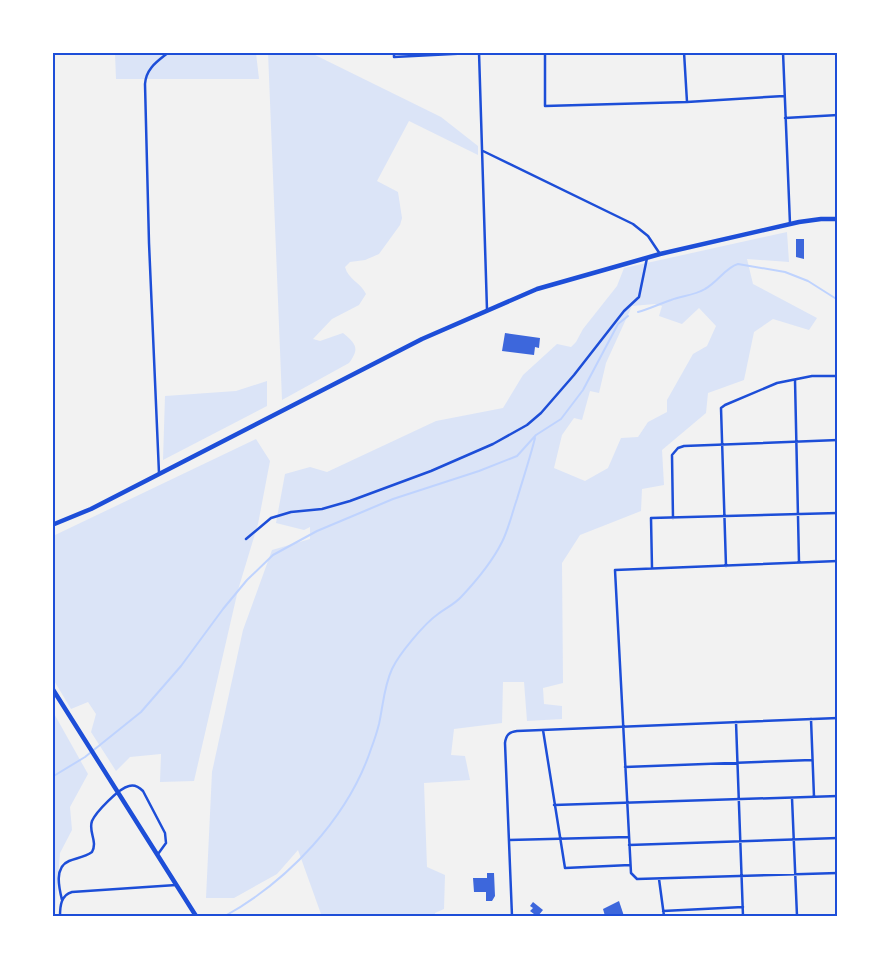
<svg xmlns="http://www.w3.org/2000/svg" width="890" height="969" viewBox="0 0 890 969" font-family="Figtree,sans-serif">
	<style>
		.green { fill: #dbe4f7; fill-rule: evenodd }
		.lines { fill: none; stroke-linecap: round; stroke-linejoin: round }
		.stream { stroke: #bfd3fe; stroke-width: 2 }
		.building { fill: #3d67dc }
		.minor { stroke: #1d4ed8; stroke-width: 2.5 }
		.primary { stroke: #1d4ed8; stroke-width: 4.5 }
		.trunk { stroke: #1d4ed8; stroke-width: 4.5 }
		.neatline { fill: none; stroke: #1d4ed8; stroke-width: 2 }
	</style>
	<rect width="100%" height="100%" fill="#f2f2f2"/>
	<!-- green -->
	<path class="green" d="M 268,52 L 311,53 L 441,117 L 478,146 L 478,155 L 409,121 L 377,181 L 398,192 L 402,218 L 400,225 L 379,254 L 365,260 L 350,262 L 345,267 C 348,279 361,283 366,294 L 359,305 L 332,319 L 313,339 L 320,341 L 343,333 C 356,344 360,348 349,363 L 282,400 Z
		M 115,53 L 256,53 L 259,79 L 116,79 Z
		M 787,232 L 789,262 L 747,259 L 753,284 L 817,318 L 809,330 L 773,319 L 754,332 L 744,380 L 708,393 L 706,413 L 662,450 L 664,485 L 642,489 L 641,511 L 580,535 L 562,563 L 563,683 L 543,688 L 544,704 L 562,706 L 562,719 L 527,721 L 524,682 L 503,682 L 502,723 L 454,729 L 451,755 L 465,756 L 470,780 L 424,783 L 427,867 L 445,875 L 444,909 L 435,913 L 435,916 L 348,916 L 321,914 L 298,850 L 277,874 L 234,898 L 206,898 L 212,772 L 243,630 L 272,550 L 310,539 L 310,527 L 304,530 L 276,523 L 285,474 L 310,467 L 327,472 L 436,421 L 503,408 L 523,375 L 557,344 L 571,347 L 576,342 L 583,329 L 617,286 L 624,268 ZM 655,304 L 662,306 L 659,316 L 682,324 L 699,308 L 716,326 L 707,346 L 693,354 L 667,400 L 667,412 L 648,422 L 638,437 L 621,438 L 608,468 L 585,481 L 554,468 L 562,435 L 574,418 L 582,420 L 590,391 L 599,393 L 606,363 L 632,306 Z
		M 267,381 L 267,406 L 163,460 L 165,396 L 236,391 Z
		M 256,439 L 270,461 L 258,524 L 238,590 L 194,781 L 160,782 L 161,754 L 130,757 L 116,771 L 91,732 L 96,714 L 88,702 L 71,709 L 53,679 L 53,536 Z
		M 52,710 L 88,774 L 70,807 L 72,830 L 60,853 L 55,914 L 53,914 Z"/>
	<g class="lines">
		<!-- stream -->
		<path class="stream" d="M 638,312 C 649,309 659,304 671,300 C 682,296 695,295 705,289 C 718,282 726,267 738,264 L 785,272 L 808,281 L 838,300
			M 52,777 L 85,757 L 141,712 L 181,666 L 223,609 L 247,580 L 273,555 L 317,531 L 367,510 L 393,499 L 479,471 L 517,456 L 536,435 L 561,419 L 583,390 L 618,324 L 628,316
			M 225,916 C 288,881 348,818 371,749 C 374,741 377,732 379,724 C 383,706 384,686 392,669 C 399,654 424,624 438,614 C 446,608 455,604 462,596 C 477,580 492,562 502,542 C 509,528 512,513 517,499 C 523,479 530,458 535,438"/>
	</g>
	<!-- building -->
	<path class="building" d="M 796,239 L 804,239 L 804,259 L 796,257 Z
		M 505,333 L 540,338 L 539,348 L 535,347 L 534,355 L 502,351 Z
		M 487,873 L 494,873 L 495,896 L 492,901 L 486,901 L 486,892 L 474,892 L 473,878 L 487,878 Z
		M 619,901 L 624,916 L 605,916 L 603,909 Z
		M 533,902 L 543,910 L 538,916 L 534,916 L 534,914 L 530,911 L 533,908 L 530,906 Z"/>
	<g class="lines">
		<!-- minor -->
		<path class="minor" d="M 394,52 L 394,57 L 492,52
			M 479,52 L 487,310
			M 545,52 L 545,106 L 687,102 L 784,96
			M 684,52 L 687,102
			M 783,52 L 790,224
			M 785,118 L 838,115
			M 483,151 L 633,224 L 648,236 L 660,254
			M 795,380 L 799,562
			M 159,473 L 149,243 L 145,84 C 146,68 158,61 169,52
			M 673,518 L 672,455 L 678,448 L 684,446 L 838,440
			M 246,539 L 271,518 L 291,512 L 322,509 L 350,501 L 431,471 L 493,444 L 527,425 L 541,413 L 574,375 L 624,311 L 639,297 L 647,258
			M 838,561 L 615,570 L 631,873 L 637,879 L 838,873
			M 726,566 L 721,408 L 725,405 L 777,383 L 812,376 L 838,376
			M 652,568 L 651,518 L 838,513
			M 811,719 L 814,797
			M 736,722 L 743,916
			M 543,730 L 565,868 L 630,865
			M 625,767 L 812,760
			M 792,798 L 797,916
			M 554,805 L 838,796
			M 509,840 L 629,837
			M 629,845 L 838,838
			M 659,879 L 664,916
			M 62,900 C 59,888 54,867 69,861 C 77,858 85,857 92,852 C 98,841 88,832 92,821 C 96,812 119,788 129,786 C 135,784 139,787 143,791 L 165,833 L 166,843 L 158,854
			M 663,911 L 743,907
			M 60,916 C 60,906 61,895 72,892 L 176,885
			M 512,916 L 505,743 C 506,735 509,732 517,731 L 838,718"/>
		<!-- primary -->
		<path class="primary" d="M 52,525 L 91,509 L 422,339 L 537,289 L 660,254 L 799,222 L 821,219 L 838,219"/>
		<!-- trunk -->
		<path class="trunk" d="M 52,688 L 196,916"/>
	</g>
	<!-- border -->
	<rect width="890" height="969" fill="none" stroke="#ffffff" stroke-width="108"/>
	<rect x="54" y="54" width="782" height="861" class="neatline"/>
</svg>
